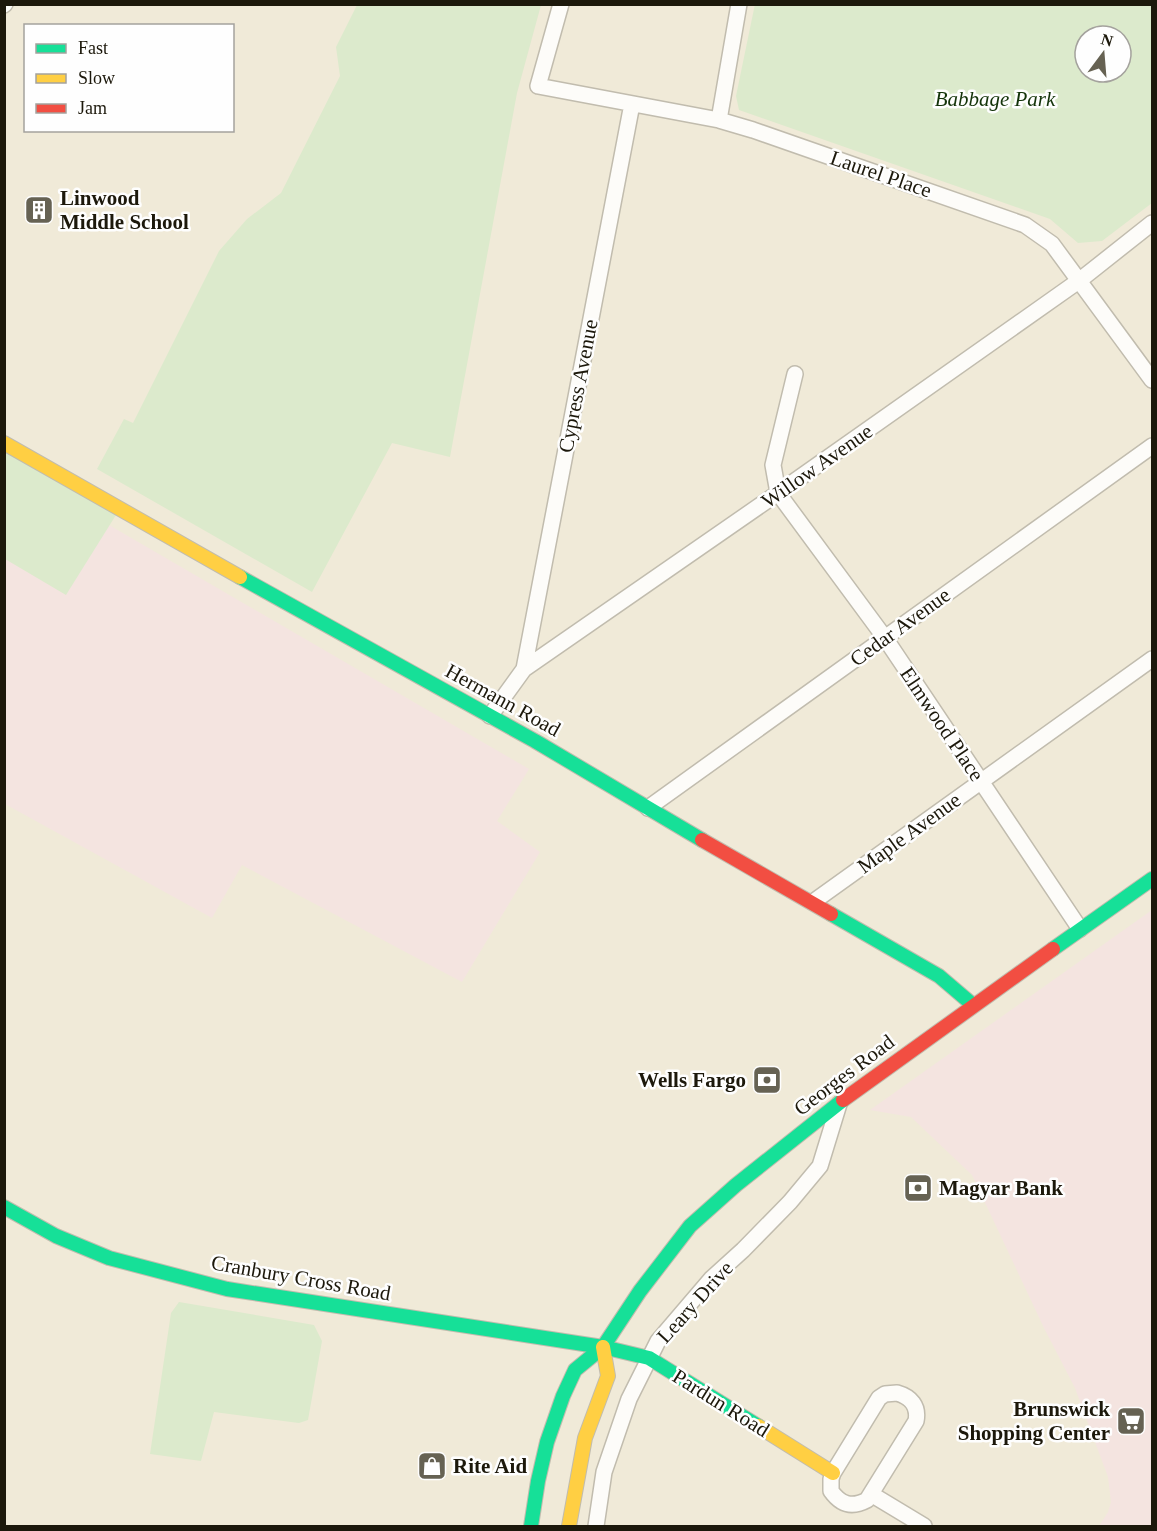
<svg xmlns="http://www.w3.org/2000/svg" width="1157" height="1531" viewBox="0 0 1157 1531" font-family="Georgia,serif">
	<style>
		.commercial { fill: #f4e4e0 }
		.green { fill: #dceacc; fill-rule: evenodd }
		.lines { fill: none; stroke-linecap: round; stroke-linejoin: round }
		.street-casing { stroke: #c1bcae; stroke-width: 18 }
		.fast-casing { stroke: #c1bcae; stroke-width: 16 }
		.slow-casing { stroke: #c1bcae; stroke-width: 16 }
		.jam-casing { stroke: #c1bcae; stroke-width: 16 }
		.street { stroke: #fdfcf9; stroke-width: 15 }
		.fast { stroke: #16e098; stroke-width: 14 }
		.slow { stroke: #ffcf43; stroke-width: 14 }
		.jam { stroke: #f24e42; stroke-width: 14 }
		.labels { text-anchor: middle; stroke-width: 5; stroke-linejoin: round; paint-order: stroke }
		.park-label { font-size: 21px; font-style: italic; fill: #14340a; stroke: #fefefe }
		.street-label { font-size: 21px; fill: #1c180b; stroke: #fefefe }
		.poi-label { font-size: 21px; font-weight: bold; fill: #1c180b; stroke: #fefefe; text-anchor: start }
	</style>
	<rect width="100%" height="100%" fill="#f0ead8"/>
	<!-- commercial -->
	<path class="commercial" d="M 4,464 L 529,769 L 497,821 L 540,852 L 462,982 L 242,865 L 212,918 L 5,804 Z
		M 1152,910 L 1152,1526 L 1099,1526 L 1108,1512 L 1111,1502 L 1108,1477 L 1075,1388 L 1044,1328 L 972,1175 L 911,1117 L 870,1110 Z"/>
	<!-- green -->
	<path class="green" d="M 755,4 L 1152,5 L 1152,203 L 1102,241 L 1078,243 L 1050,219 L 739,110 L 736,96 ZM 1085,36 L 1121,36 L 1121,72 L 1085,72 Z
		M 357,5 L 541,5 L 517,93 L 450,457 L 392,443 L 312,592 L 97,469 L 124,419 L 133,423 L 219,251 L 247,219 L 281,193 L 340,76 L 336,47 Z
		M 5,443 L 121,507 L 66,595 L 5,559 Z
		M 179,1302 L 314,1325 L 322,1341 L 308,1420 L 299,1423 L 214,1412 L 201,1461 L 150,1454 L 171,1313 Z"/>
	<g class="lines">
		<!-- street casing -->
		<g class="street-casing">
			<path id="street" d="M 561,4 L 538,86 L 719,120 L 753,130 L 1025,225 L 1052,244 L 1152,380
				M 4,5 L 5,4
				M 719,120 L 739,4
				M 795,374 L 773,465 L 778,493 L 885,638 L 1080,929
				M 524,669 L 632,104
				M 490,716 L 524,669 L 778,493 L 1080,280 L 1152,223
				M 648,808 L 1152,446
				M 813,902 L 1152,659
				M 897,1393 C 911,1397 919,1406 916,1421 L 867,1500 C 852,1508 841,1505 831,1491 L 831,1479 L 833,1473 L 879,1398 L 885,1394 Z
				M 871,1494 L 924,1526
				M 596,1526 L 604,1472 L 629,1399 L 658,1341 L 711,1279 L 743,1250 L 790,1202 L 820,1166 L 839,1104"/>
		</g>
		<!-- fast casing -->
		<g class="fast-casing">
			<path id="fast" d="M 240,577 L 535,741 L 702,840
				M 831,914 L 939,976 L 973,1005
				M 1053,949 L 1152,879
				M 4,1207 L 56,1236 L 109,1258 L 227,1289 L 603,1347 L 649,1358 L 758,1426
				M 531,1526 L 538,1481 L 547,1442 L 563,1396 L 575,1370 L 603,1347 L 640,1291 L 690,1226 L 736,1185 L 843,1100"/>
		</g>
		<!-- slow casing -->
		<g class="slow-casing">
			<path id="slow" d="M 4,443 L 240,577
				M 758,1426 L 833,1473
				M 569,1526 L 585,1438 L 608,1376 L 603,1347"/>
		</g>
		<!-- jam casing -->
		<g class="jam-casing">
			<path id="jam" d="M 702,840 L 831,914
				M 843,1100 L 1053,949"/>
		</g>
		<!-- street -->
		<use href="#street" class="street"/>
		<!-- fast -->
		<use href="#fast" class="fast"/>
		<!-- slow -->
		<use href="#slow" class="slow"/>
		<!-- jam -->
		<use href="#jam" class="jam"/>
	</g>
	<!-- icons -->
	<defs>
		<g id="building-square" transform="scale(1.5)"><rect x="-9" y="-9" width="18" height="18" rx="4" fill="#666253" stroke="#fefefe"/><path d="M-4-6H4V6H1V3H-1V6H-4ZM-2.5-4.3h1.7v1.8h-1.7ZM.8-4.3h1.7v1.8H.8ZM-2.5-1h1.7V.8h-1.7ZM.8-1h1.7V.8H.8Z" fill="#fff"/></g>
		<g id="bank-square" transform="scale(1.5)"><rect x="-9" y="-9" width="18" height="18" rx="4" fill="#666253" stroke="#fefefe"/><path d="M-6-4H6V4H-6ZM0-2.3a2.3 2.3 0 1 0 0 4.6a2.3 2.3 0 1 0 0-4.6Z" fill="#fff"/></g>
		<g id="supermarket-square" transform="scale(1.5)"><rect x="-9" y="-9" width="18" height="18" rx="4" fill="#666253" stroke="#fefefe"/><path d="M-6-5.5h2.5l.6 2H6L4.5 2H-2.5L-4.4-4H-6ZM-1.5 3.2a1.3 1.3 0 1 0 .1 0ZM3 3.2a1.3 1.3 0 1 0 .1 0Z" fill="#fff"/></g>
		<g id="shop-square" transform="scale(1.5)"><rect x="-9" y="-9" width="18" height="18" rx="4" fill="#666253" stroke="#fefefe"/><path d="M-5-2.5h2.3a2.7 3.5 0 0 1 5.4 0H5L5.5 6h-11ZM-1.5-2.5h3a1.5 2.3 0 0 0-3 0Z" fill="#fff"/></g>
	</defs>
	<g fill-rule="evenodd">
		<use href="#building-square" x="39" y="210"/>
		<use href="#bank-square" x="767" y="1080"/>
		<use href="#bank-square" x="918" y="1188"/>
		<use href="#supermarket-square" x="1131" y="1421"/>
		<use href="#shop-square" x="432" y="1466"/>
	</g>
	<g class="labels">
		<!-- park labels -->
		<g class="park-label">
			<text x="995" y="106">Babbage Park</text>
		</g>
		<!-- street labels -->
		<g class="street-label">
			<text transform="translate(881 174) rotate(19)" y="7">Laurel Place</text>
			<text transform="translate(578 386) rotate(-79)" y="7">Cypress Avenue</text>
			<text transform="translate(817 466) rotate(-35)" y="7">Willow Avenue</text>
			<text transform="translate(900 627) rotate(-36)" y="7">Cedar Avenue</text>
			<text transform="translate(503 700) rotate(29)" y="7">Hermann Road</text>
			<text transform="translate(942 724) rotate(56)" y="7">Elmwood Place</text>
			<text transform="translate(909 833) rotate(-36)" y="7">Maple Avenue</text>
			<text transform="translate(844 1075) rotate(-37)" y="7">Georges Road</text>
			<text transform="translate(301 1278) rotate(10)" y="7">Cranbury Cross Road</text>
			<text transform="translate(695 1302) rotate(-48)" y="7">Leary Drive</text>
			<text transform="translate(721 1403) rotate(32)" y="7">Pardun Road</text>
		</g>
		<!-- poi labels -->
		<g class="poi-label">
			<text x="60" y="205">Linwood<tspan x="60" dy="24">Middle School</tspan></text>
			<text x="746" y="1087" text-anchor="end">Wells Fargo</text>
			<text x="939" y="1195">Magyar Bank</text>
			<text x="1110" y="1416" text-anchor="end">Brunswick<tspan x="1110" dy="24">Shopping Center</tspan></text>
			<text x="453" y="1473">Rite Aid</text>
		</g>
	</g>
	<!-- border -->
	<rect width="1157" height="1531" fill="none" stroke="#1c180b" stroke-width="12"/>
	<!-- legend -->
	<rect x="24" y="24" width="210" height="108" fill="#fefefe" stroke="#a4a29d" stroke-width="1.5"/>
	<rect x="36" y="44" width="30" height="9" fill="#16e098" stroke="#a4a29d" stroke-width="1.5"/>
	<text x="78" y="54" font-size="18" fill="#1c180b">Fast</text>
	<rect x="36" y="74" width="30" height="9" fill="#ffcf43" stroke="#a4a29d" stroke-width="1.5"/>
	<text x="78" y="84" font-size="18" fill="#1c180b">Slow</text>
	<rect x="36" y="104" width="30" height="9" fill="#f24e42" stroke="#a4a29d" stroke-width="1.5"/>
	<text x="78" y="114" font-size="18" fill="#1c180b">Jam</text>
	<!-- north arrow -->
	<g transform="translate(1103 54) rotate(16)"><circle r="28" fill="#fefefe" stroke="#a4a29d" stroke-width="1.5"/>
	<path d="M0-4.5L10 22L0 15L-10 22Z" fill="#666253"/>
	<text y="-9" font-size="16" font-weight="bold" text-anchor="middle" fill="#1c180b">N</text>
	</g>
</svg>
